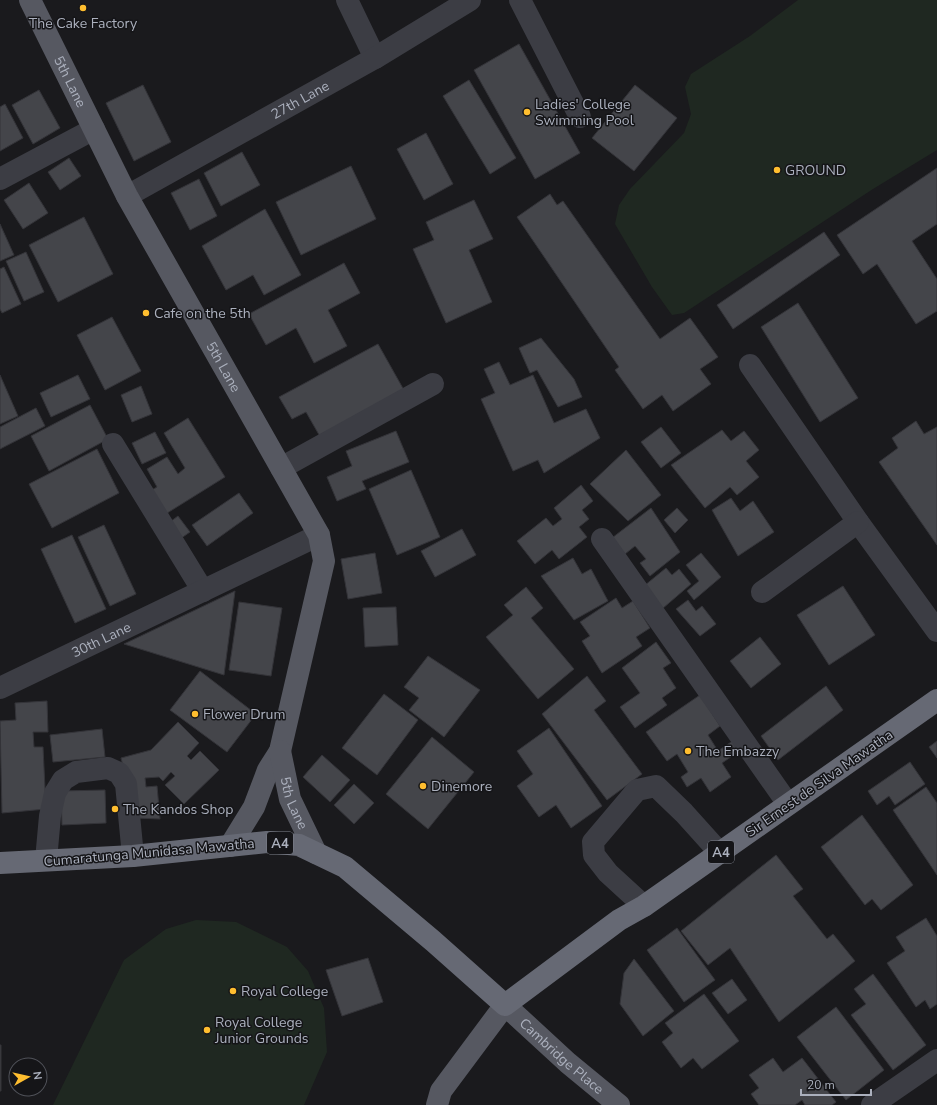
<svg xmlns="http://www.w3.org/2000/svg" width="937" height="1105" viewBox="0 0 937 1105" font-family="'Nunito Sans',sans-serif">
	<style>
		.green { fill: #1f2821 }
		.building { fill: #44454a; stroke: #343439 }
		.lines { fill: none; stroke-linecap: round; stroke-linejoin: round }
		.minor { stroke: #3c3d44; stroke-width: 22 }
		.major { stroke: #565861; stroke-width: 22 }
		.highway { stroke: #666974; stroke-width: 22 }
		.poi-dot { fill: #ffbe2f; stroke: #151518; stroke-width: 1.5 }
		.labels { text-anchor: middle; stroke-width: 3; stroke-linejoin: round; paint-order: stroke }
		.shield { fill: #151518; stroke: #7e828c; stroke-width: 1 }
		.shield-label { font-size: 13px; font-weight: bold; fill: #abb0bd }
		.poi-label { font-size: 14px; fill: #abb0bd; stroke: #151518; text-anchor: start }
		.street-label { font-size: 14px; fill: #abb0bd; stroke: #151518 }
	</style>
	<rect width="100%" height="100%" fill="#1a1a1d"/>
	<!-- green -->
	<path class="green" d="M 798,0 L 937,0 L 937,150 L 873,189 L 684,313 L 672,315 L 652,287 L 615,224 L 619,205 L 630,189 L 684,133 L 691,114 L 685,87 L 691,74 L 750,36 Z
		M 196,920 L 236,922 L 287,947 L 308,971 L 324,1008 L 327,1052 L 304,1105 L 53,1105 L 124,960 L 166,929 Z"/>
	<!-- building -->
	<path class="building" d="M 519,44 L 580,153 L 535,179 L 474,70 Z
		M 469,80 L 516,158 L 490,174 L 443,96 Z
		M 143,85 L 171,142 L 134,161 L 106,103 Z
		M 635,85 L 677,118 L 634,171 L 592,138 Z
		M 39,90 L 60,128 L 33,144 L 12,105 Z
		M 5,104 L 23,138 L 0,151 L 0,107 Z
		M 426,133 L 453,184 L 424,200 L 397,149 Z
		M 242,152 L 260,185 L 221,206 L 204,173 Z
		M 69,158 L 81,176 L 60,190 L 48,172 Z
		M 351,166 L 376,219 L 301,255 L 276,202 Z
		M 937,168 L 937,224 L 912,241 L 937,279 L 937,311 L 916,324 L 877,264 L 863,274 L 837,235 Z
		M 199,179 L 217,216 L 190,230 L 171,193 Z
		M 29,183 L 48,213 L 23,229 L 4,200 Z
		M 550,194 L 557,205 L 563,201 L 660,339 L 690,318 L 718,357 L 700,369 L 711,384 L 673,411 L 662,395 L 643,409 L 615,370 L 619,367 L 517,217 Z
		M 474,200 L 493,239 L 469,250 L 492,302 L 446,323 L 413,249 L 434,240 L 426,222 Z
		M 265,209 L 301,275 L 264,295 L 253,275 L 226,290 L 202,246 Z
		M 84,217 L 113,274 L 58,302 L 29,245 Z
		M 0,224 L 14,255 L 0,261 Z
		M 824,232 L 840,255 L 733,329 L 717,305 Z
		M 26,252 L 44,292 L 24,301 L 6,261 Z
		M 344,263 L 360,293 L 328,310 L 347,346 L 314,363 L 296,328 L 266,345 L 249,314 Z
		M 4,267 L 21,304 L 2,313 L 0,309 L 0,269 Z
		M 798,303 L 858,398 L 820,422 L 761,327 Z
		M 112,317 L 141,371 L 105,390 L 77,335 Z
		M 541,338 L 574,379 L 582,397 L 558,407 L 537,370 L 530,373 L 519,348 Z
		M 378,344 L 405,392 L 322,440 L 306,412 L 292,419 L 279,397 Z
		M 499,362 L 510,385 L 533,375 L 554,423 L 586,409 L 600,438 L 544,473 L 538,460 L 513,471 L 481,399 L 495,393 L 484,369 Z
		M 0,375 L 18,416 L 0,424 Z
		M 78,375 L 90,399 L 51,417 L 40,393 Z
		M 141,386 L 152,414 L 132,422 L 121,395 Z
		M 90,405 L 108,439 L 49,471 L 31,436 Z
		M 36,408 L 45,426 L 0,449 L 0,427 Z
		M 188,418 L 225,477 L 164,515 L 150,491 L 157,487 L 147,469 L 167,457 L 178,474 L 185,468 L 164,433 Z
		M 916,421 L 924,434 L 937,427 L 937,545 L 879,462 L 898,448 L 892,438 Z
		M 661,427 L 681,453 L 661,468 L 641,442 Z
		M 722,430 L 731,441 L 744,431 L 759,450 L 746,461 L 759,477 L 737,495 L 730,487 L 705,508 L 671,465 Z
		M 396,431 L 409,462 L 362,481 L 366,489 L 337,501 L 327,477 L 352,466 L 346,451 Z
		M 155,432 L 166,453 L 142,464 L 132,443 Z
		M 97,449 L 119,493 L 52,528 L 29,484 Z
		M 626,450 L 661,495 L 628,521 L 590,484 Z
		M 411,470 L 440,537 L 397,555 L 369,489 Z
		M 581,485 L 593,501 L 582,510 L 589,519 L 579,527 L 587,537 L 559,559 L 552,550 L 535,564 L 517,541 L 546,518 L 553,526 L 562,519 L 554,508 Z
		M 239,493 L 253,513 L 207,546 L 192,525 Z
		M 731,498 L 740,511 L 753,501 L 774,532 L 738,556 L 712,510 Z
		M 651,508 L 680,552 L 650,576 L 640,563 L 646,559 L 635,546 L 625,554 L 612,538 Z
		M 677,508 L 688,520 L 675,533 L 664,520 Z
		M 178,516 L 190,532 L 177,541 L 166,525 Z
		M 104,525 L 136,594 L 110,606 L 78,537 Z
		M 462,529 L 476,555 L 435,577 L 421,551 Z
		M 72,535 L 106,609 L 75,623 L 41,549 Z
		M 375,553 L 382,593 L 348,599 L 341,559 Z
		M 701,553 L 721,577 L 694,600 L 687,591 L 699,581 L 686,565 Z
		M 573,558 L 582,574 L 591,569 L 608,601 L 574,620 L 541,576 Z
		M 666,568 L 672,575 L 679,569 L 691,584 L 662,609 L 644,586 Z
		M 843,586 L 875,635 L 829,665 L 797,615 Z
		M 526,587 L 543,608 L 531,618 L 574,669 L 538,699 L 486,637 L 513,615 L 504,605 Z
		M 235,591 L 224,675 L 124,644 Z
		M 616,598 L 622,608 L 633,601 L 650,628 L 636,637 L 642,646 L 602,673 L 582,641 L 590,636 L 580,622 Z
		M 688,600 L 696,611 L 702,606 L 716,624 L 700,636 L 676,609 Z
		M 239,602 L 282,608 L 271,676 L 229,670 Z
		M 396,607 L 398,645 L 365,647 L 363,608 Z
		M 760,637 L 781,664 L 751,688 L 730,661 Z
		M 656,642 L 671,663 L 663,668 L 676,688 L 662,698 L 667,705 L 635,728 L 620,707 L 640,693 L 622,668 Z
		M 428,656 L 480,690 L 444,737 L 409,710 L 419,698 L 404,687 Z
		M 200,671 L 256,714 L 227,752 L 170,710 Z
		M 587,676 L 606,701 L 594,710 L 642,774 L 607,800 L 542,714 Z
		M 826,686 L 843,710 L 778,760 L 761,736 Z
		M 384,694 L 418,720 L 377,775 L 342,748 Z
		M 700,695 L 720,726 L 708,735 L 718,751 L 734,740 L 741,750 L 722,763 L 731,777 L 710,792 L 701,778 L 687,787 L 681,777 L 688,772 L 677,754 L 667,761 L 646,732 Z
		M 47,701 L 48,732 L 33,732 L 34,747 L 43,747 L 46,809 L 2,813 L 0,721 L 16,720 L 15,703 Z
		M 178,722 L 199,743 L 187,756 L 191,760 L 200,751 L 219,770 L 184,804 L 165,785 L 175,776 L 171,772 L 163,781 L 159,777 L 145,778 L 146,787 L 157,786 L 160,819 L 136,818 L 121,758 L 151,750 Z
		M 549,728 L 602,806 L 571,828 L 556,805 L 539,817 L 517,786 L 533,774 L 517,751 Z
		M 102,729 L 105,757 L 53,762 L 50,735 Z
		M 432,737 L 474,772 L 428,829 L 386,794 Z
		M 937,741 L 937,758 L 929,747 Z
		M 322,755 L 350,780 L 330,802 L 303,777 Z
		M 910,762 L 925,784 L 895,805 L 889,796 L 877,805 L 868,791 Z
		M 354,784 L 374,803 L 354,824 L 334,805 Z
		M 926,787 L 937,803 L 937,875 L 893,810 Z
		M 105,790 L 106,823 L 62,825 L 61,791 Z
		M 862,815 L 913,885 L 881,910 L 872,899 L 865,905 L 821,847 Z
		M 776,855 L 803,889 L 793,896 L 827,939 L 833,934 L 855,961 L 779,1022 L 730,948 L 708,965 L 681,931 Z
		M 926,918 L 937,936 L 937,1004 L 930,1009 L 925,1000 L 916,1007 L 887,963 L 905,951 L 896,937 Z
		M 677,928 L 715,980 L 684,1002 L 647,950 Z
		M 368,958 L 383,1002 L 342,1016 L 326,970 Z
		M 634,959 L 674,1011 L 643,1036 L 620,1004 L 624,973 Z
		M 873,974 L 926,1045 L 893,1070 L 851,1015 L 866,1004 L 854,989 Z
		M 732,979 L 747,1000 L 728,1014 L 712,993 Z
		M 704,994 L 739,1041 L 702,1069 L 693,1058 L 681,1068 L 662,1042 L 673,1033 L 665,1023 Z
		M 836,1007 L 884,1070 L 846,1100 L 797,1037 Z
		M 0,1045 L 1,1045 L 1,1091 L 0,1091 Z
		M 773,1058 L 783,1072 L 802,1058 L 836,1102 L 832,1105 L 805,1105 L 802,1100 L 795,1105 L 759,1105 L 751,1094 L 759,1088 L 749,1075 Z"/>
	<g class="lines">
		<!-- minor -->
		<g class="minor">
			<path d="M 347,0 L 375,58"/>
			<path d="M 520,0 L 580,117"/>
			<path d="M 0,179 L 94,129"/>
			<path id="s1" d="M 127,196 L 375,58 L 470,0"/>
			<path d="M 750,365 L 858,522 L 937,631"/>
			<path d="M 113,444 L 203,591"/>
			<path d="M 281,468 L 433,384"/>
			<path d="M 602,539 L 788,804"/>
			<path d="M 762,592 L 858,522"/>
			<path id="s2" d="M 0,688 L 319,535"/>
			<path d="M 46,860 L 50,816 L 55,793 L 63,780 L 76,772 L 108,768 L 119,773 L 126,784 L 133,856"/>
			<path d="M 644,906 L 608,873 L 594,855 L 593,842 L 637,790 L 656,786 L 684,813 L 720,853"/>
			<path d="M 872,1105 L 937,1060"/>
		</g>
		<!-- major -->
		<g class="major">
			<path id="s3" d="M 30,0 L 127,196 L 319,535 L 324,561 L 280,751 L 268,770 L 254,807 L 230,846"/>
			<path id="s4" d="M 280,751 L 290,799 L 316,853"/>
			<path id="s5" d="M 437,1105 L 441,1091 L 505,1005 L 568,1063 L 619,1105"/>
		</g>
		<!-- highway -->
		<path class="highway" d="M 0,863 L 133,856 L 267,842 L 299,845 L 345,867 L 433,941 L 505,1005 L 619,920 L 644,906 L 937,700"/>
	</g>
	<!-- markers -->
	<g class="poi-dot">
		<circle cx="83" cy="8" r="4"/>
		<circle cx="527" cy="112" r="4"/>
		<circle cx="777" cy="170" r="4"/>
		<circle cx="146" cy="313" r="4"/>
		<circle cx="195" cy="714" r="4"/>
		<circle cx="688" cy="751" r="4"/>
		<circle cx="423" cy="786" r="4"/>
		<circle cx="115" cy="809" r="4"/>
		<circle cx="233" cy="991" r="4"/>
		<circle cx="207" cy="1030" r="4"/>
	</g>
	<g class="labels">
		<!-- shield labels -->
		<g class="shield">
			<rect x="267" y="832" width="26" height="22" rx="3"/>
			<rect x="708" y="841" width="26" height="22" rx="3"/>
		</g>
		<g class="shield-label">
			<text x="280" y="848">A4</text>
			<text x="721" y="857">A4</text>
		</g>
		<!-- poi labels -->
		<g class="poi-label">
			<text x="83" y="28" text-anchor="middle">The Cake Factory</text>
			<text x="535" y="109">Ladies' College<tspan x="535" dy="16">Swimming Pool</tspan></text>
			<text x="785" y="175">GROUND</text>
			<text x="154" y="318">Cafe on the 5th</text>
			<text x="203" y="719">Flower Drum</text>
			<text x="696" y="756">The Embazzy</text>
			<text x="431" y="791">Dinemore</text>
			<text x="123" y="814">The Kandos Shop</text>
			<text x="241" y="996">Royal College</text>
			<text x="215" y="1027">Royal College<tspan x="215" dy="16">Junior Grounds</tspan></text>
		</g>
		<!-- street labels -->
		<g class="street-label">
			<text dy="5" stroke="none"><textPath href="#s3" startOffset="91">5th Lane</textPath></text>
			<text dy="5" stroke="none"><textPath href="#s1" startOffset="198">27th Lane</textPath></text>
			<text dy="5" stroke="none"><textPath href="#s3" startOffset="415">5th Lane</textPath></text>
			<text dy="5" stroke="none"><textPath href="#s2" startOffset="112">30th Lane</textPath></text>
			<text transform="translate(819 783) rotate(-35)" y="5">Sir Ernest de Silva Mawatha</text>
			<text dy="5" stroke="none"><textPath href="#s4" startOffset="54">5th Lane</textPath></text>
			<text transform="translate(149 852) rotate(-5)" y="5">Cumaratunga Munidasa Mawatha</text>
			<text dy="5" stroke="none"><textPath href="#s5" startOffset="198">Cambridge Place</textPath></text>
		</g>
	</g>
	<!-- north arrow -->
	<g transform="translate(28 1077) rotate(82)"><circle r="19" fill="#151518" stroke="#51535a"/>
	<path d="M0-3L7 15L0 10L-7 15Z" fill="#ffbe2f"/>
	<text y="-6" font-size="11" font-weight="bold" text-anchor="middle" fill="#abb0bd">N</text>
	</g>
	<!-- scale -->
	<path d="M801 1089v6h70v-6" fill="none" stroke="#abb0bd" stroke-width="2"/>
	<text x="807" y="1089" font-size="12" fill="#abb0bd" stroke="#151518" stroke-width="3" paint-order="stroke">20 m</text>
</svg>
